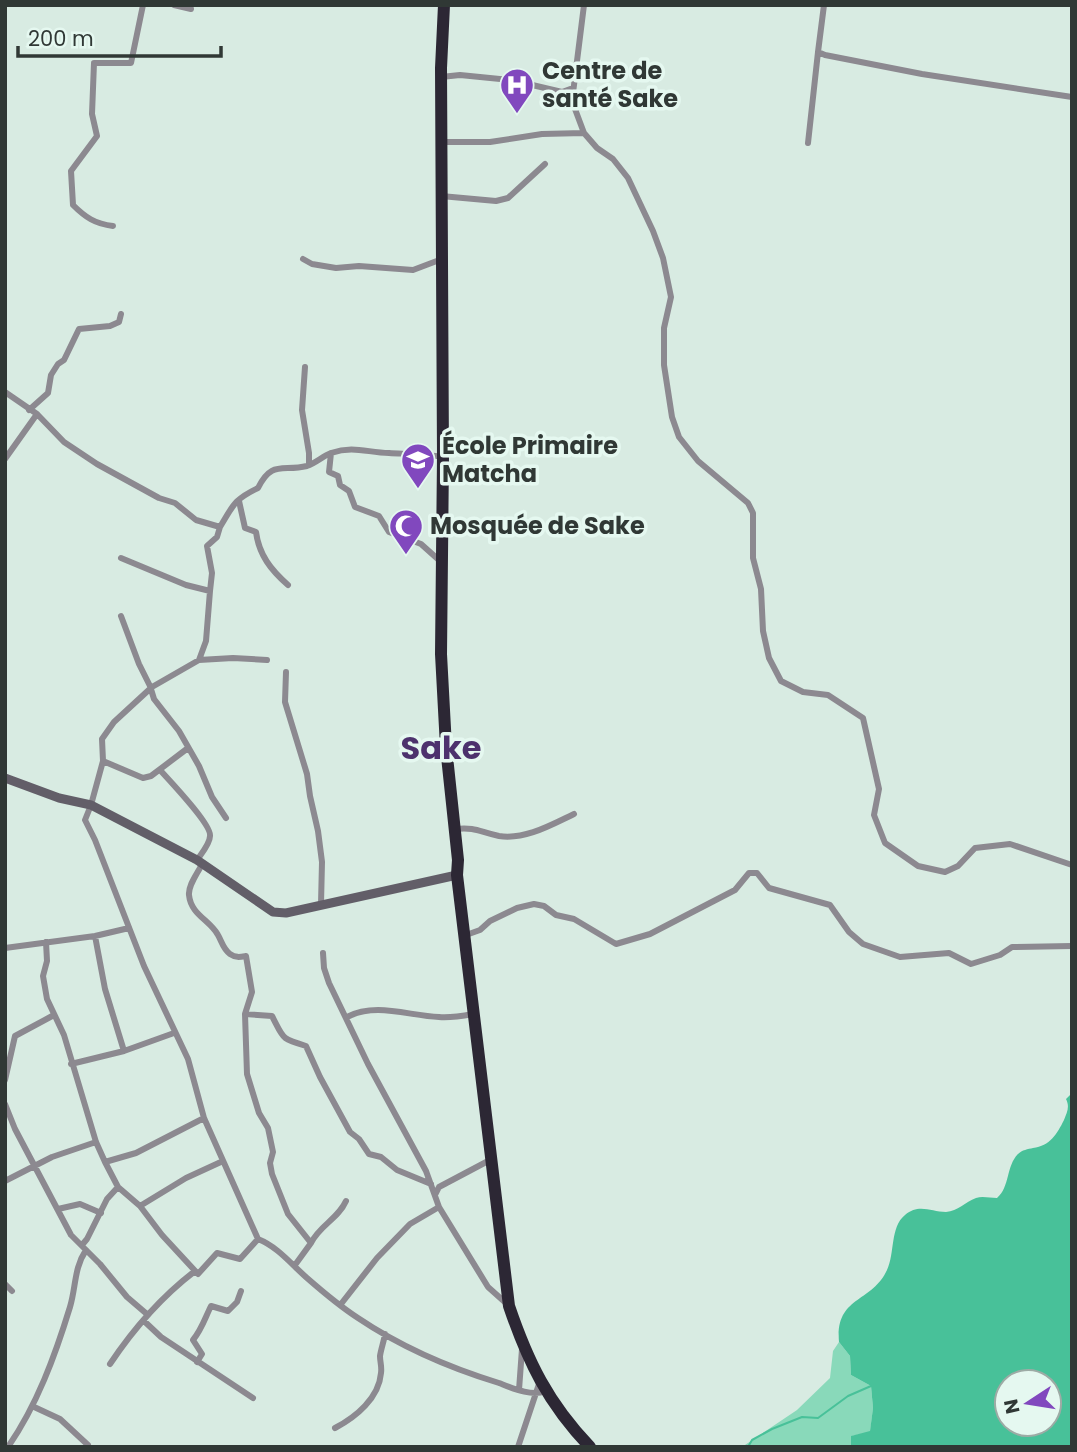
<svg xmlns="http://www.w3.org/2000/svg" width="1077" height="1452" viewBox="0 0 1077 1452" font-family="Poppins,sans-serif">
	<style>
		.green { fill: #89d9ba }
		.water { fill: #48c199; fill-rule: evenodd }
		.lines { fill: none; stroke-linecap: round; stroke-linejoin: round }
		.stream { stroke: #48c199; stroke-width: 2 }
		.street { stroke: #8c8990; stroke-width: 6 }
		.secondary { stroke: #625e68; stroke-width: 9 }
		.highway { stroke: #2c2734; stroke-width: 12 }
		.labels { text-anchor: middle; stroke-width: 7; stroke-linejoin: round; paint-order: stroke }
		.poi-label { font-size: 24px; font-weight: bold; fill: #303835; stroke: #e5f8f0; text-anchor: start }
		.district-label { font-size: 32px; font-weight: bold; fill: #4d326d; stroke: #e5f8f0 }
	</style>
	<rect width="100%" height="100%" fill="#d8ebe2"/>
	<!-- green -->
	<path class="green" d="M 839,1342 L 850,1356 L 851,1375 L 871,1386 L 873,1408 L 870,1432 L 852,1436 L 851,1447 L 742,1447 L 797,1410 L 830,1378 L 833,1351 Z"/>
	<!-- water -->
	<path class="water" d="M 1072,1093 L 1072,1447 L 851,1447 L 851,1436 L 870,1431 L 873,1408 L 871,1386 L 851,1375 L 850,1356 L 839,1342 C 835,1296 872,1303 887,1270 C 895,1253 890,1227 905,1215 C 919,1203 931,1212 946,1212 C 958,1211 965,1202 976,1198 C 982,1196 990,1198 997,1198 C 1010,1187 1006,1166 1018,1154 C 1022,1150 1028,1149 1033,1148 C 1050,1146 1057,1134 1064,1120 C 1067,1112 1070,1107 1066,1099 ZM 1007,1382 L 1049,1382 L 1049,1424 L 1007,1424 Z"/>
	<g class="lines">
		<!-- stream -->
		<path class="stream" d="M 748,1447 L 752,1440 L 772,1429 L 802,1417 L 818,1418 L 848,1396 L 871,1386"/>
		<!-- street -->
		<path class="street" d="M 174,5 L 191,9 L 190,5
			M 584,5 L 572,101 L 584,133
			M 824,5 L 818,52 L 825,55 L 922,74 L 1072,97
			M 441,77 L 460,75 L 511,80 L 562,92 L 573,88
			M 441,142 L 490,142 L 542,134 L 584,133 L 597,148 L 613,159 L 628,178 L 653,231 L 663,258 L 671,297 L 664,328 L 664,365 L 672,417 L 679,437 L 698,461 L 748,503 L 753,513 L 753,558 L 761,589 L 763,631 L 769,658 L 781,681 L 803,692 L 828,695 L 863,718 L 879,789 L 874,815 L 885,843 L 918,866 L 945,872 L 958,866 L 975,848 L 1010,844 L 1072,865
			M 808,143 L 818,52
			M 441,196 L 496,201 L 508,198 L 545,164
			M 113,226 C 95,224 85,217 73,205 L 71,171 L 97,136 L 92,114 L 94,63 L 131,63 L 143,5
			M 303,259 L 312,264 L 336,268 L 359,266 L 413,270 L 442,259
			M 305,367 L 302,410 L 309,453 L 309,465
			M 5,392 L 37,414 L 64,442 L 97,464 L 159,498 L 175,503 L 196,520 L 220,527 C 233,506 233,500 258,488 C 272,460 282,472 307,466 C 316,463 323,456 331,453 C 354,445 368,453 389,453 C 407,454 425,454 443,457
			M 29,410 L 48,393 L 51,375 L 58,364 L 64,360 L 79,329 L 110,326 L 119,322 L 121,314
			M 331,453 L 329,472 L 338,476 L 340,485 L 349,491 L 355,507 L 379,516 L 389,532 L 421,544 L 440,561
			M 5,459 L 37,414
			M 239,501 L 245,528 L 256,532 C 259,555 271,570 288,585
			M 121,558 L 186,585 L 210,591 L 206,641 L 199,660
			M 210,591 L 212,573 L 207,546 L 217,537 L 220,527
			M 121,616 L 139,664 L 150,686 L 154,699 L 179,731 L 199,766 L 212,797 L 226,818
			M 267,660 L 233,658 L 199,660 L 152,687 L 114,722 L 102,739 L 103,761 L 91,805 L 85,820 L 95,840 L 144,966 L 188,1059 L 204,1118 L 258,1239 C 278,1247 291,1264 307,1278 C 323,1292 341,1307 358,1318 C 401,1347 450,1368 499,1383 C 512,1388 532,1397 545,1391
			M 286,672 L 285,702 L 307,774 L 310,796 L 318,831 L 322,862 L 321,904
			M 103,761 L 143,778 L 151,776 L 188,748
			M 160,770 C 169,780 212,825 210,836 C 210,844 201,854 197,860
			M 455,829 C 477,827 479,832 499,836 C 525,840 551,825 574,814
			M 202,864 C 198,873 188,885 189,895 C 191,915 210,920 218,935 C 222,942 223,949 230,954 C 236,958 240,957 246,956 L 252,992 L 245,1014 L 247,1074 L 259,1113 L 268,1128 L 273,1152 L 270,1163 L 272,1174 L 288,1214 L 311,1243 L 295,1265
			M 466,935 L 480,930 L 490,921 L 517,908 L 534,904 L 544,906 L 556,915 L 574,919 L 616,944 L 650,934 L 735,890 L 749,873 L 757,873 L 769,888 L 830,905 L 849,932 L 863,944 L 900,957 L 949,953 L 971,964 L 1000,955 L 1012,947 L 1072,946
			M 95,936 L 105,989 L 124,1051
			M 46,942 L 47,961 L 43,976 L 47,999 L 64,1035 L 96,1142 L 105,1162 L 118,1187 L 140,1206 L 162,1235 L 198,1274 L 217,1253 L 240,1259 L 258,1239
			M 5,948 L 95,936 L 129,928
			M 323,953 L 324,968 L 329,983 L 368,1064 L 426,1171 L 439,1207 L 488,1287 L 507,1304
			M 245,1014 L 272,1016 C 284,1039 280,1038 306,1046 L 320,1077 L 350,1132 L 359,1139 L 369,1154 L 381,1157 L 397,1170 L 431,1184
			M 347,1017 C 376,1002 409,1016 439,1017 C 450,1018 462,1016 473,1014 L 474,1012
			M 71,1064 L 124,1051 L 174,1033
			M 5,1080 L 15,1036 L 54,1015
			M 5,1104 L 15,1129 L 71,1235 L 100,1264 L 127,1297 L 148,1315
			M 105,1162 L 136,1153 L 204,1118
			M 5,1181 L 52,1157 L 96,1142
			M 435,1195 L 439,1187 L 490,1160
			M 140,1206 L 186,1178 L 223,1161
			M 58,1209 L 80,1204 L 101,1213
			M 311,1243 C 320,1225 338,1219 346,1201
			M 82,1245 L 87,1239 L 107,1199 L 118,1187
			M 5,1284 L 12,1291
			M 341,1304 L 377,1258 L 410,1224 L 439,1207
			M 144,1321 L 161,1337 L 253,1398
			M 197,1362 L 202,1354 L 193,1340 C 202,1329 205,1318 211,1306 L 228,1311 L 237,1302 L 241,1291
			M 110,1364 C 134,1328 161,1297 195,1271
			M 519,1390 L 522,1349
			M 32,1406 L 60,1419 L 88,1445
			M 335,1428 C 356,1417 379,1398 381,1373 C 382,1367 380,1362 380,1356 C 381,1349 384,1341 385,1334
			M 8,1447 C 37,1405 55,1356 70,1307 C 76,1287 74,1268 86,1250
			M 518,1447 L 540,1381"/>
		<!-- secondary -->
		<path class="secondary" d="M 5,778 L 59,798 L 91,805 L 197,860 L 273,912 L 286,913 L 457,875"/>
		<!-- highway -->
		<path class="highway" d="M 444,5 L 441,68 L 443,457 L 441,654 L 446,747 L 458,860 L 457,875 L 509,1306 C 528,1362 548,1403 590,1447"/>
	</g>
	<!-- icons -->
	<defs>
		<g id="hospital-pin" transform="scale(1.75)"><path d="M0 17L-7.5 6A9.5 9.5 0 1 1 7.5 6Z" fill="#8148be" stroke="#e5f8f0"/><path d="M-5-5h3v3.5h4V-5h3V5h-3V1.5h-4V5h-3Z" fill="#fff"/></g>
		<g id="school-pin" transform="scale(1.75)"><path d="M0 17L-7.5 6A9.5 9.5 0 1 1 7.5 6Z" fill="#8148be" stroke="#e5f8f0"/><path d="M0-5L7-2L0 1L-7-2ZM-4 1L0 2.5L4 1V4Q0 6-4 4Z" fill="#fff"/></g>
		<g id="mosque-pin" transform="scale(1.75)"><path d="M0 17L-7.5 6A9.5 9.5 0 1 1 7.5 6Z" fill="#8148be" stroke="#e5f8f0"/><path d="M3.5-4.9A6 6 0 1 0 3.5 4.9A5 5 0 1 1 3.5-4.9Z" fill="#fff"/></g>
	</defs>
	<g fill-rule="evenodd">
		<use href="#hospital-pin" x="517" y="85"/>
		<use href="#school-pin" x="418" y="460"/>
		<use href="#mosque-pin" x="406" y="526"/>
	</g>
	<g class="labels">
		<!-- poi labels -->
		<g class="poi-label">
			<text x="542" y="79">Centre de<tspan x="542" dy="28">santé Sake</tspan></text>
			<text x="442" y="454">École Primaire<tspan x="442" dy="28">Matcha</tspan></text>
			<text x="430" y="534">Mosquée de Sake</text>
		</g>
		<!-- district labels -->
		<g class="district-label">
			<text x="441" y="759">Sake</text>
		</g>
	</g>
	<!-- border -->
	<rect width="1077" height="1452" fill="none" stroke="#303835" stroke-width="14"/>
	<!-- north arrow -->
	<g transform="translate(1028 1403) rotate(258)"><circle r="33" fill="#e5f8f0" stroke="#9daba5" stroke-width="2"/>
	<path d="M0-5L12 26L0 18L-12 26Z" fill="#8148be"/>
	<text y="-10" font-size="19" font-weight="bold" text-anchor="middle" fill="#303835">N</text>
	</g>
	<!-- scale -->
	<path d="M18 46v10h203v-10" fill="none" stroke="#303835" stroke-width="3.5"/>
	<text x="28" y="46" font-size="21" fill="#303835" stroke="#e5f8f0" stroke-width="5" paint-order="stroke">200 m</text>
</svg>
